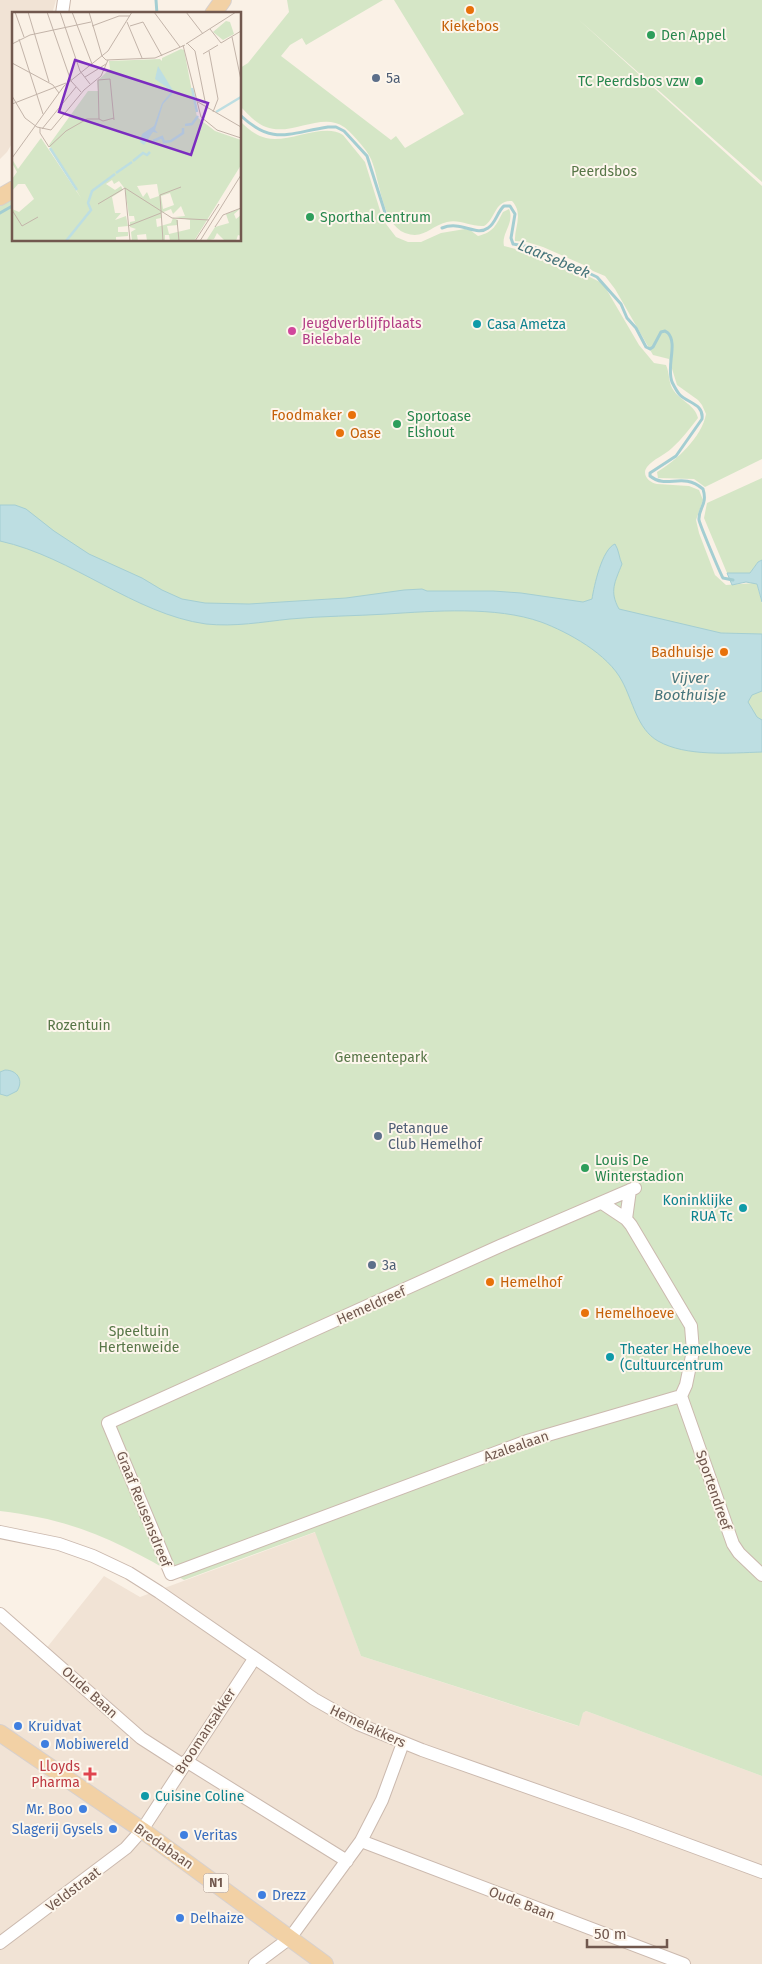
<svg xmlns="http://www.w3.org/2000/svg" width="762" height="1964" viewBox="0 0 762 1964" font-family="'Fira Sans',sans-serif">
	<style>
		.residential { fill: #f1e3d5 }
		.green { fill: #d5e6c6 }
		.water { fill: #bddee2; stroke: #a4ced2 }
		.lines { fill: none; stroke-linecap: round; stroke-linejoin: round }
		.stream { stroke: #a4ced2; stroke-width: 3 }
		.minor-casing { stroke: #cbb9ae; stroke-width: 14 }
		.major-casing { stroke: #d7d0cd; stroke-width: 18 }
		.minor { stroke: #fff; stroke-width: 12 }
		.major { stroke: #f2d1a5; stroke-width: 16 }
		.food-dot { fill: #e8710a; stroke: #fdf6ec; stroke-width: 2 }
		.leisure-dot { fill: #2e9e5b; stroke: #fdf6ec; stroke-width: 2 }
		.service-dot { fill: #5c6f8a; stroke: #fdf6ec; stroke-width: 2 }
		.culture-dot { fill: #0f9aa8; stroke: #fdf6ec; stroke-width: 2 }
		.hotel-dot { fill: #d1479c; stroke: #fdf6ec; stroke-width: 2 }
		.shop-dot { fill: #3f7fe0; stroke: #fdf6ec; stroke-width: 2 }
		.health-dot { fill: #e0444e; stroke: #fdf6ec; stroke-width: 2 }
		.labels { text-anchor: middle; stroke-width: 4; stroke-linejoin: round; paint-order: stroke }
		.shield { fill: #fdf6ec; stroke: #9b877d; stroke-width: 1 }
		.shield-label { font-size: 12px; font-weight: bold; fill: #71584e }
		.food-label { font-size: 14px; fill: #c56008; stroke: #fdf6ec; text-anchor: start }
		.leisure-label { font-size: 14px; fill: #27864d; stroke: #fdf6ec; text-anchor: start }
		.service-label { font-size: 14px; fill: #4e5e75; stroke: #fdf6ec; text-anchor: start }
		.park-label { font-size: 14px; fill: #577647; stroke: #fdf6ec }
		.hotel-label { font-size: 14px; fill: #b23c85; stroke: #fdf6ec; text-anchor: start }
		.culture-label { font-size: 14px; fill: #0d838f; stroke: #fdf6ec; text-anchor: start }
		.street-label { font-size: 14px; fill: #71584e; stroke: #fdf6ec }
		.shop-label { font-size: 14px; fill: #366cbe; stroke: #fdf6ec; text-anchor: start }
		.health-label { font-size: 14px; fill: #be3a42; stroke: #fdf6ec; text-anchor: end }
		.water-label { font-size: 15px; font-style: italic; fill: #47757b; stroke: #fdf6ec }
		.inset-river { fill: none; stroke: #bddee2; stroke-width: 2.5 }
		.inset-road { fill: none; stroke: #c3b4a9; stroke-width: 1 }
		.view { fill: #7b2cbf; fill-opacity: 0.15; stroke: #7b2cbf; stroke-width: 2.5 }
		.inset-edge { fill: none; stroke: #71584e; stroke-width: 2.5 }
	</style>
	<rect width="100%" height="100%" fill="#faf1e6"/>
	<!-- residential -->
	<path class="residential" d="M 0,0 L 56,0 L 52,14 L 14,14 L 14,140 L 7,152 L 0,159 Z
		M 316,1532 L 361,1656 L 578,1726 L 583,1713 L 586,1711 L 762,1776 L 762,1964 L 0,1964 L 0,1621 L 41,1655 L 104,1576 L 140,1597 Z"/>
	<!-- green -->
	<path class="green" d="M 287,0 L 383,0 L 306,45 L 302,38 L 290,45 L 281,56 L 391,140 L 396,136 L 405,148 L 464,114 L 394,0 L 762,0 L 762,182 L 578,19 L 762,186 L 762,459 L 705,487 L 694,479 L 658,478 L 657,472 C 676,461 702,437 706,414 L 702,405 L 698,400 L 677,385 L 669,359 L 653,355 L 615,289 L 605,276 L 593,271 L 586,266 L 543,247 L 527,242 L 515,241 C 514,228 524,214 512,201 C 494,200 496,219 484,226 C 471,227 460,219 447,222 C 430,226 424,240 405,233 C 382,224 380,180 371,159 C 368,151 351,132 344,127 C 322,111 291,137 266,127 C 256,124 247,113 240,106 L 240,68 L 248,63 L 289,12 Z
		M 240,121 C 247,128 256,136 266,138 C 288,144 324,122 343,135 L 365,162 L 383,220 L 396,237 L 408,242 L 421,242 L 441,233 L 465,229 L 470,230 L 478,236 C 494,232 496,225 503,212 L 509,209 C 515,223 501,233 504,246 L 553,259 L 600,282 L 605,287 L 639,345 L 654,363 L 666,365 C 670,374 668,383 674,391 C 681,401 695,405 698,418 C 690,428 682,439 672,448 C 665,455 653,459 647,467 C 641,475 650,483 657,484 L 689,486 L 699,490 L 703,500 L 696,520 L 699,533 L 715,575 L 726,585 L 755,583 L 757,584 L 762,603 L 762,1776 L 586,1711 L 583,1713 L 579,1726 L 361,1656 L 315,1532 L 184,1580 C 120,1542 76,1520 0,1511 L 0,206 L 14,198 L 14,240 L 240,240 Z
		M 762,478 L 762,560 L 758,562 L 750,573 L 727,573 L 704,518 L 707,503 Z"/>
	<!-- water -->
	<path class="water" d="M 0,505 L 15,505 L 26,509 L 54,531 L 89,554 L 142,578 L 162,590 L 182,599 L 205,603 L 249,604 L 346,598 L 404,590 L 422,589 L 427,591 L 493,591 L 521,593 L 583,602 L 592,599 C 594,586 602,549 615,544 C 619,550 619,558 622,564 C 615,582 609,591 619,609 L 721,633 L 762,634 L 762,691 L 752,695 L 748,702 L 757,717 L 762,720 L 762,752 C 731,753 686,757 658,741 C 637,729 633,701 622,681 C 608,654 568,632 541,622 C 496,606 434,611 387,614 C 355,616 322,616 290,619 C 262,622 235,627 206,624 C 134,614 73,557 0,541 Z
		M 762,560 L 762,602 L 757,584 L 746,582 L 732,585 L 727,573 L 750,573 L 758,562 Z
		M 5,1070 C 17,1070 24,1080 17,1091 L 7,1096 L 0,1094 L 0,1072 Z"/>
	<g class="lines">
		<!-- stream -->
		<path class="stream" d="M 156,0 L 157,14
			M 240,115 C 273,146 288,133 328,127 L 336,127 L 344,131 L 367,156 L 387,219
			M 0,213 L 14,205
			M 442,228 C 461,220 476,237 488,228 C 496,223 497,212 504,206 L 510,206 L 515,214 L 511,238 L 513,244 L 536,248 L 597,277 L 621,304 L 627,318 L 636,328 L 646,347 L 650,349 L 653,347 L 661,332 L 665,331 L 668,333 C 678,344 666,366 672,382 C 674,386 677,392 680,395 C 688,403 704,404 702,419 L 676,456 L 650,473 L 650,476 C 667,490 682,471 703,489 C 708,505 698,508 699,520 C 700,525 720,573 723,578 L 733,580"/>
		<!-- minor casing -->
		<g class="minor-casing">
			<path id="minor" d="M 62,14 L 64,0
				M 626,1219 L 630,1190
				M 681,1396 L 733,1544 L 739,1553 L 762,1575
				M 0,1532 L 59,1544 L 93,1556 L 129,1573 L 159,1592 L 314,1699 L 358,1724 L 422,1750 L 629,1823 L 762,1872
				M 171,1574 L 527,1441 L 681,1396 L 686,1385 L 693,1351 L 691,1326 L 631,1225 L 626,1219 L 602,1203
				M 171,1574 L 108,1423 L 500,1246 L 635,1188
				M 0,1614 L 141,1738 L 183,1765
				M 186,1761 L 347,1861
				M 361,1841 L 684,1964
				M 0,1943 L 126,1848 L 142,1830 L 254,1659
				M 255,1964 L 290,1938 L 361,1841 L 382,1800 L 403,1743"/>
		</g>
		<!-- major casing -->
		<g class="major-casing">
			<path id="major" d="M 213,14 L 223,0
				M 0,197 L 14,189
				M 0,1733 L 142,1830 L 325,1964"/>
		</g>
		<!-- minor -->
		<use href="#minor" class="minor"/>
		<!-- major -->
		<use href="#major" class="major"/>
	</g>
	<!-- markers -->
	<g class="food-dot">
		<circle cx="470" cy="10" r="5"/>
		<circle cx="352" cy="415" r="5"/>
		<circle cx="340" cy="433" r="5"/>
		<circle cx="724" cy="652" r="5"/>
		<circle cx="490" cy="1282" r="5"/>
		<circle cx="585" cy="1313" r="5"/>
	</g>
	<g class="leisure-dot">
		<circle cx="651" cy="35" r="5"/>
		<circle cx="699" cy="81" r="5"/>
		<circle cx="310" cy="217" r="5"/>
		<circle cx="397" cy="424" r="5"/>
		<circle cx="585" cy="1168" r="5"/>
	</g>
	<g class="service-dot">
		<circle cx="376" cy="78" r="5"/>
		<circle cx="378" cy="1136" r="5"/>
		<circle cx="372" cy="1265" r="5"/>
	</g>
	<g class="culture-dot">
		<circle cx="477" cy="324" r="5"/>
		<circle cx="743" cy="1208" r="5"/>
		<circle cx="610" cy="1357" r="5"/>
		<circle cx="145" cy="1796" r="5"/>
	</g>
	<circle class="hotel-dot" cx="292" cy="331" r="5"/>
	<g class="shop-dot">
		<circle cx="18" cy="1726" r="5"/>
		<circle cx="45" cy="1744" r="5"/>
		<circle cx="83" cy="1809" r="5"/>
		<circle cx="113" cy="1829" r="5"/>
		<circle cx="184" cy="1835" r="5"/>
		<circle cx="262" cy="1895" r="5"/>
		<circle cx="180" cy="1918" r="5"/>
	</g>
	<path class="health-dot" d="M87.5 1766.5h5v5h5v5h-5v5h-5v-5h-5v-5h5z"/>
	<g class="labels">
		<!-- shield labels -->
		<rect class="shield" x="203.5" y="1873.5" width="25" height="19" rx="4"/>
		<g class="shield-label">
			<text x="216" y="1887">N1</text>
		</g>
		<!-- food labels -->
		<g class="food-label">
			<text x="470" y="31" text-anchor="middle">Kiekebos</text>
			<text x="342" y="420" text-anchor="end">Foodmaker</text>
			<text x="350" y="438">Oase</text>
			<text x="714" y="657" text-anchor="end">Badhuisje</text>
			<text x="500" y="1287">Hemelhof</text>
			<text x="595" y="1318">Hemelhoeve</text>
		</g>
		<!-- leisure labels -->
		<g class="leisure-label">
			<text x="661" y="40">Den Appel</text>
			<text x="689" y="86" text-anchor="end">TC Peerdsbos vzw</text>
			<text x="320" y="222">Sporthal centrum</text>
			<text x="407" y="421">Sportoase<tspan x="407" dy="16">Elshout</tspan></text>
			<text x="595" y="1165">Louis De<tspan x="595" dy="16">Winterstadion</tspan></text>
		</g>
		<!-- service labels -->
		<g class="service-label">
			<text x="386" y="83">5a</text>
			<text x="388" y="1133">Petanque<tspan x="388" dy="16">Club Hemelhof</tspan></text>
			<text x="382" y="1270">3a</text>
		</g>
		<!-- park labels -->
		<g class="park-label">
			<text x="604" y="176">Peerdsbos</text>
			<text x="79" y="1030">Rozentuin</text>
			<text x="381" y="1062">Gemeentepark</text>
			<text x="139" y="1336">Speeltuin<tspan x="139" dy="16">Hertenweide</tspan></text>
		</g>
		<!-- hotel labels -->
		<g class="hotel-label">
			<text x="302" y="328">Jeugdverblijfplaats<tspan x="302" dy="16">Bielebale</tspan></text>
		</g>
		<!-- culture labels -->
		<g class="culture-label">
			<text x="487" y="329">Casa Ametza</text>
			<text x="733" y="1205" text-anchor="end">Koninklijke<tspan x="733" dy="16">RUA Tc</tspan></text>
			<text x="620" y="1354">Theater Hemelhoeve<tspan x="620" dy="16">(Cultuurcentrum</tspan></text>
			<text x="155" y="1801">Cuisine Coline</text>
		</g>
		<!-- street labels -->
		<g class="street-label">
			<text transform="translate(371 1305) rotate(-24)" y="5">Hemeldreef</text>
			<text transform="translate(516 1446) rotate(-19)" y="5">Azalealaan</text>
			<text transform="translate(714 1490) rotate(71)" y="5">Sportendreef</text>
			<text transform="translate(144 1509) rotate(68)" y="5">Graaf Reusensdreef</text>
			<text transform="translate(90 1692) rotate(42)" y="5">Oude Baan</text>
			<text transform="translate(368 1726) rotate(25)" y="5">Hemelakkers</text>
			<text transform="translate(205 1731) rotate(-57)" y="5">Broomansakker</text>
			<text transform="translate(164 1846) rotate(35)" y="5">Bredabaan</text>
			<text transform="translate(73 1889) rotate(-37)" y="5">Veldstraat</text>
			<text transform="translate(522 1903) rotate(21)" y="5">Oude Baan</text>
		</g>
		<!-- shop labels -->
		<g class="shop-label">
			<text x="28" y="1731">Kruidvat</text>
			<text x="55" y="1749">Mobiwereld</text>
			<text x="73" y="1814" text-anchor="end">Mr. Boo</text>
			<text x="103" y="1834" text-anchor="end">Slagerij Gysels</text>
			<text x="194" y="1840">Veritas</text>
			<text x="272" y="1900">Drezz</text>
			<text x="190" y="1923">Delhaize</text>
		</g>
		<!-- health labels -->
		<g class="health-label">
			<text x="80" y="1771">Lloyds<tspan x="80" dy="16">Pharma</tspan></text>
		</g>
		<!-- water labels -->
		<g class="water-label">
			<text transform="translate(554 259) rotate(23)" y="5">Laarsebeek</text>
			<text x="690" y="683">Vijver<tspan x="690" dy="17">Boothuisje</tspan></text>
		</g>
	</g>
	<!-- overview -->
	<g transform="translate(12 12)">
		<rect width="229" height="229" fill="#faf1e6"/>
		<path d="M 214,9 L 218,10 L 222,22 L 211,28 L 201,20 ZM 169,37 L 172,38 L 185,105 L 203,119 L 229,128 L 229,153 L 182,229 L 158,229 L 157,223 L 153,223 L 153,229 L 135,229 L 134,222 L 125,223 L 126,229 L 120,229 L 119,220 L 124,217 L 118,215 L 118,210 L 123,209 L 122,204 L 117,204 L 113,177 L 107,169 L 102,172 L 100,168 L 94,172 L 103,178 L 109,174 L 111,178 L 100,185 L 103,201 L 109,201 L 103,208 L 114,204 L 116,214 L 106,215 L 106,220 L 116,220 L 116,224 L 104,225 L 104,229 L 0,229 L 0,197 L 7,200 L 22,187 L 13,172 L 6,172 L 0,179 L 0,167 L 5,160 L 0,151 L 0,147 L 6,157 L 29,126 L 69,186 L 37,133 L 76,79 L 86,79 L 85,69 L 98,57 L 97,49 L 148,47 L 150,49 L 150,46 ZM 145,172 L 147,184 L 138,187 L 135,180 L 131,185 L 125,174 ZM 158,181 L 162,193 L 151,197 L 149,184 ZM 169,194 L 173,204 L 163,205 L 178,208 L 178,217 L 157,222 L 155,214 L 166,213 L 166,208 L 161,206 L 159,211 L 145,215 L 144,207 L 149,206 L 149,201 L 159,197 L 161,202 ZM 229,196 L 222,202 L 224,207 L 229,203 L 229,224 L 226,223 L 224,229 L 213,229 L 205,221 L 202,227 L 194,229 L 203,215 L 217,211 L 214,202 Z" fill="#d5e6c6" fill-rule="evenodd"/>
		<path d="M 146,54 L 162,80 L 151,92 L 143,118 L 146,121 L 141,120 L 132,133 L 128,130 L 130,122 L 142,114 L 150,91 L 160,79 L 143,67 Z" fill="#bddee2"/>
		<path class="inset-river" d="M 180,76 L 185,100M 204,100 L 229,85M 173,113 L 180,112 L 186,104M 141,129 L 150,125 L 152,130 L 159,129 L 171,121 L 171,116M 38,136 L 65,178M 121,149 L 131,141 L 135,143 L 138,140M 104,161 L 120,150M 54,229 L 79,198 L 76,191 L 80,179 L 103,162"/>
		<path class="inset-road" d="M 3,0 L 12,25M 16,0 L 37,70M 35,0 L 59,69 L 69,80M 48,0 L 68,59 L 78,72M 60,0 L 80,52M 77,0 L 90,44M 142,0 L 168,35M 174,0 L 191,22M 115,10 L 130,46M 80,14 L 107,4 L 118,4M 118,14 L 131,10 L 150,44M 198,17 L 209,31 L 229,19M 220,25 L 229,68M 7,27 L 31,102M 175,31 L 183,39 L 193,89M 0,32 L 18,23 L 79,10M 174,32 L 224,0M 171,33 L 189,105 L 205,118 L 229,126M 197,39 L 206,87 L 201,100M 191,42 L 206,33M 90,44 L 94,48 L 143,46 L 173,33M 0,51 L 41,73 L 47,81M 73,65 L 94,52M 86,68 L 87,107 L 91,109 L 102,106M 86,68 L 98,67 L 102,108M 0,84 L 13,106 L 25,115 L 39,118 L 72,78 L 89,64 L 96,48M 186,90 L 229,115M 0,92 L 54,71M 28,116 L 28,121 L 37,135 L 54,119 L 75,107 L 87,107M 30,117 L 64,75M 0,146 L 52,74 L 96,39 L 120,0M 113,176 L 160,206 L 197,208M 113,176 L 118,229M 86,192 L 113,176M 0,198 L 10,214 L 26,205M 165,208 L 167,229M 116,214 L 149,201M 203,215 L 211,203 L 229,196M 151,229 L 148,183 L 169,175M 183,229 L 207,192M 188,229 L 229,163"/>
		<path class="view" d="M 63,48 L 196,91 L 179,143 L 47,100 Z"/>
		<rect width="229" height="229" class="inset-edge"/>
	</g>
	<!-- scale -->
	<path d="M587 1939v8h80v-8" fill="none" stroke="#71584e" stroke-width="2.5"/>
	<text x="594" y="1939" font-size="15" fill="#71584e" stroke="#fdf6ec" stroke-width="4" paint-order="stroke">50 m</text>
</svg>
